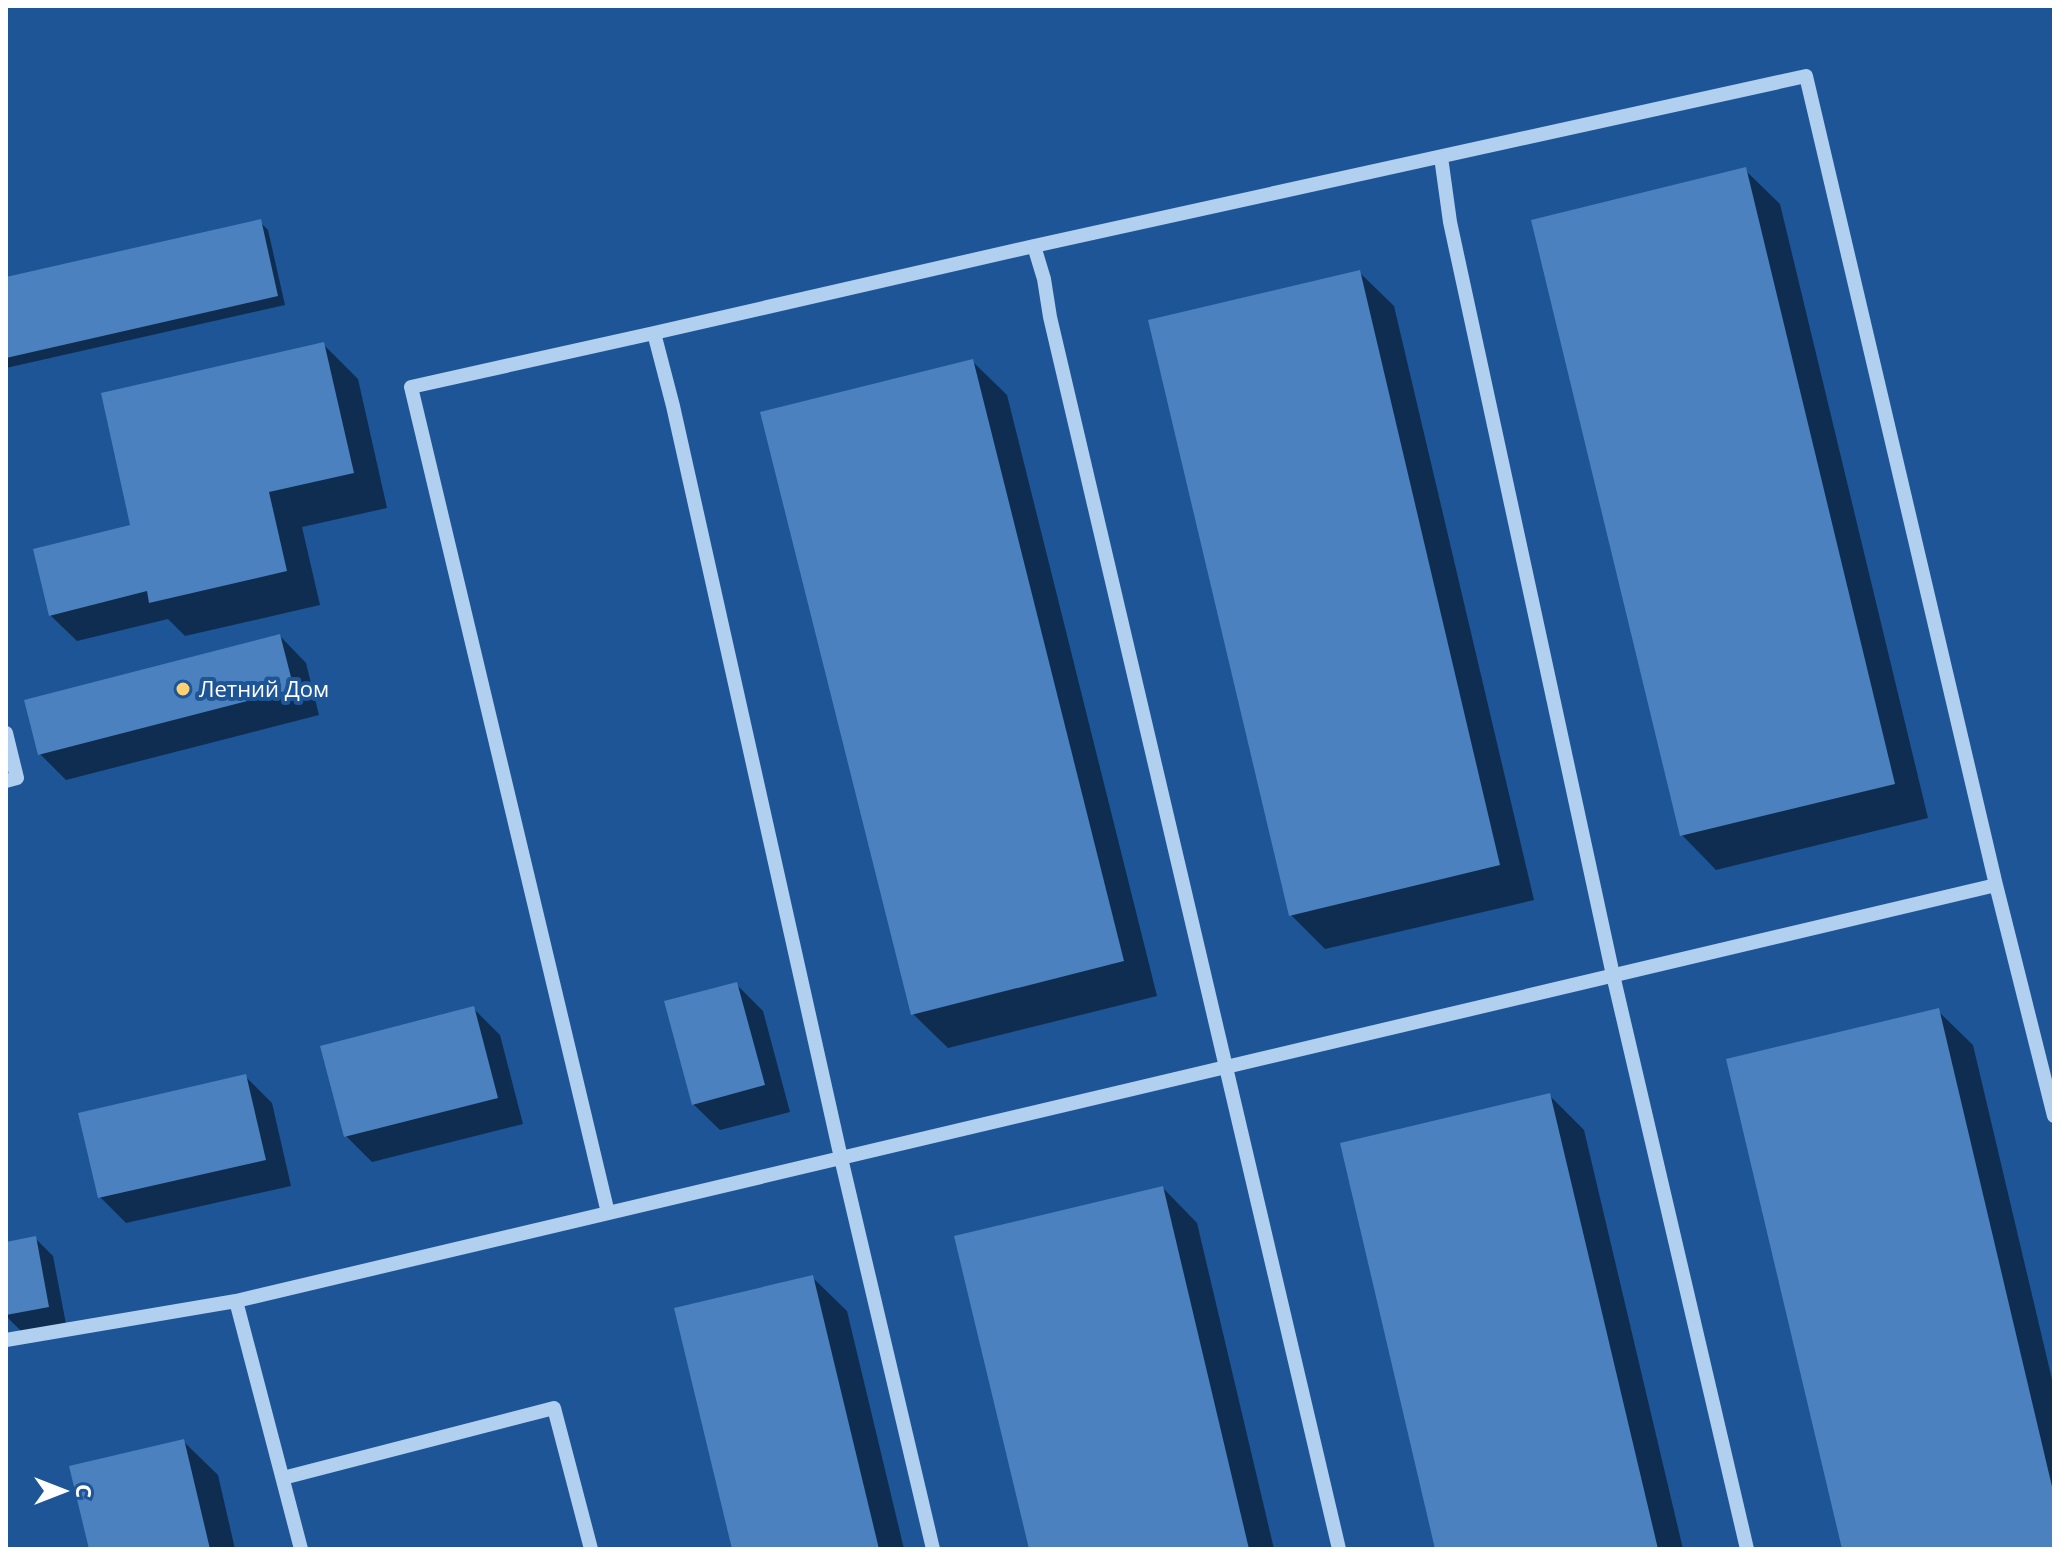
<svg xmlns="http://www.w3.org/2000/svg" width="2060" height="1555" viewBox="0 0 2060 1555" font-family="'Open Sans',sans-serif">
	<style>
		.shadow { fill: #0007 }
		.building { fill: #4a81be }
		.lines { fill: none; stroke-linecap: round; stroke-linejoin: round }
		.minor { stroke: #b1cfef; stroke-width: 14 }
		.poi-dot { fill: #ffd170; stroke: #1d5596; stroke-width: 3 }
		.labels { text-anchor: middle; stroke-width: 8; stroke-linejoin: round; paint-order: stroke }
		.poi-label { font-size: 22px; fill: #fff; stroke: #1d5596; text-anchor: start }
	</style>
	<rect width="100%" height="100%" fill="#1d5596"/>
	<!-- shadow -->
	<path class="shadow" d="M 1745,170 L 1780,204 L 1928,818 L 1716,870 L 1682,835 Z
		M 260,222 L 268,230 L 285,305 L 6,368 L 6,279 Z
		M 1359,272 L 1394,306 L 1534,900 L 1325,949 L 1291,915 Z
		M 323,344 L 358,379 L 387,508 L 302,527 L 320,605 L 185,636 L 168,619 L 77,641 L 50,615 L 130,527 Z
		M 972,361 L 1007,395 L 1157,996 L 948,1048 L 913,1014 Z
		M 280,636 L 306,663 L 319,715 L 66,780 L 40,754 Z
		M 737,985 L 763,1011 L 790,1112 L 720,1130 L 693,1104 Z
		M 474,1009 L 500,1035 L 523,1124 L 372,1162 L 346,1136 Z
		M 1938,1011 L 1973,1045 L 2054,1388 L 2054,1549 L 1844,1549 Z
		M 245,1076 L 272,1103 L 291,1186 L 126,1223 L 100,1197 Z
		M 1550,1096 L 1584,1130 L 1683,1549 L 1438,1549 Z
		M 1163,1188 L 1197,1223 L 1274,1549 L 1031,1549 Z
		M 35,1238 L 53,1256 L 66,1324 L 22,1332 L 6,1316 L 6,1244 Z
		M 812,1277 L 847,1311 L 904,1549 L 734,1549 Z
		M 183,1441 L 218,1475 L 235,1549 L 92,1549 Z"/>
	<!-- building -->
	<path class="building" d="M 1746,167 L 1895,784 L 1680,836 L 1531,220 Z
		M 261,219 L 278,296 L 6,358 L 6,277 Z
		M 1360,270 L 1500,865 L 1289,916 L 1148,320 Z
		M 324,342 L 354,473 L 269,492 L 287,571 L 149,603 L 147,591 L 49,616 L 33,549 L 130,525 L 101,393 Z
		M 973,359 L 1124,961 L 911,1015 L 760,412 Z
		M 280,634 L 294,689 L 38,755 L 24,700 Z
		M 737,982 L 765,1085 L 692,1105 L 664,1001 Z
		M 474,1006 L 498,1098 L 344,1137 L 320,1046 Z
		M 1939,1008 L 2054,1495 L 2054,1549 L 1842,1549 L 1726,1059 Z
		M 246,1074 L 266,1160 L 98,1198 L 78,1113 Z
		M 1550,1093 L 1658,1549 L 1435,1549 L 1340,1143 Z
		M 1163,1186 L 1249,1549 L 1029,1549 L 954,1236 Z
		M 36,1236 L 49,1307 L 6,1315 L 6,1242 Z
		M 813,1275 L 879,1549 L 732,1549 L 674,1308 Z
		M 184,1439 L 210,1549 L 89,1549 L 69,1466 Z"/>
	<g class="lines">
		<!-- minor -->
		<path class="minor" d="M 1441,157 L 1450,222 L 1613,975 L 1747,1549
			M 1034,246 L 1044,279 L 1050,317 L 1339,1549
			M 654,333 L 673,406 L 841,1158 L 933,1549
			M 6,733 L 17,778 L 6,781
			M 1996,885 L 2054,1116
			M 236,1301 L 301,1549
			M 6,1340 L 236,1301 L 1996,885 L 1806,76 L 1034,246 L 654,333 L 411,387 L 608,1213
			M 283,1478 L 554,1408 L 591,1549"/>
	</g>
	<!-- markers -->
	<circle class="poi-dot" cx="183" cy="689" r="8"/>
	<g class="labels">
		<!-- poi labels -->
		<g class="poi-label">
			<text x="199" y="697">Летний Дом</text>
		</g>
	</g>
	<!-- border -->
	<rect width="2060" height="1555" fill="none" stroke="#ffffff" stroke-width="16"/>
	<!-- north arrow -->
	<g transform="translate(64 1491) rotate(90)" stroke="#1d5596" stroke-width="6" paint-order="stroke">
	<path d="M0-6L14 30L0 20L-14 30Z" fill="#ffffff"/>
	<text y="-12" font-size="22" font-weight="bold" text-anchor="middle" fill="#ffffff">С</text>
	</g>
</svg>
